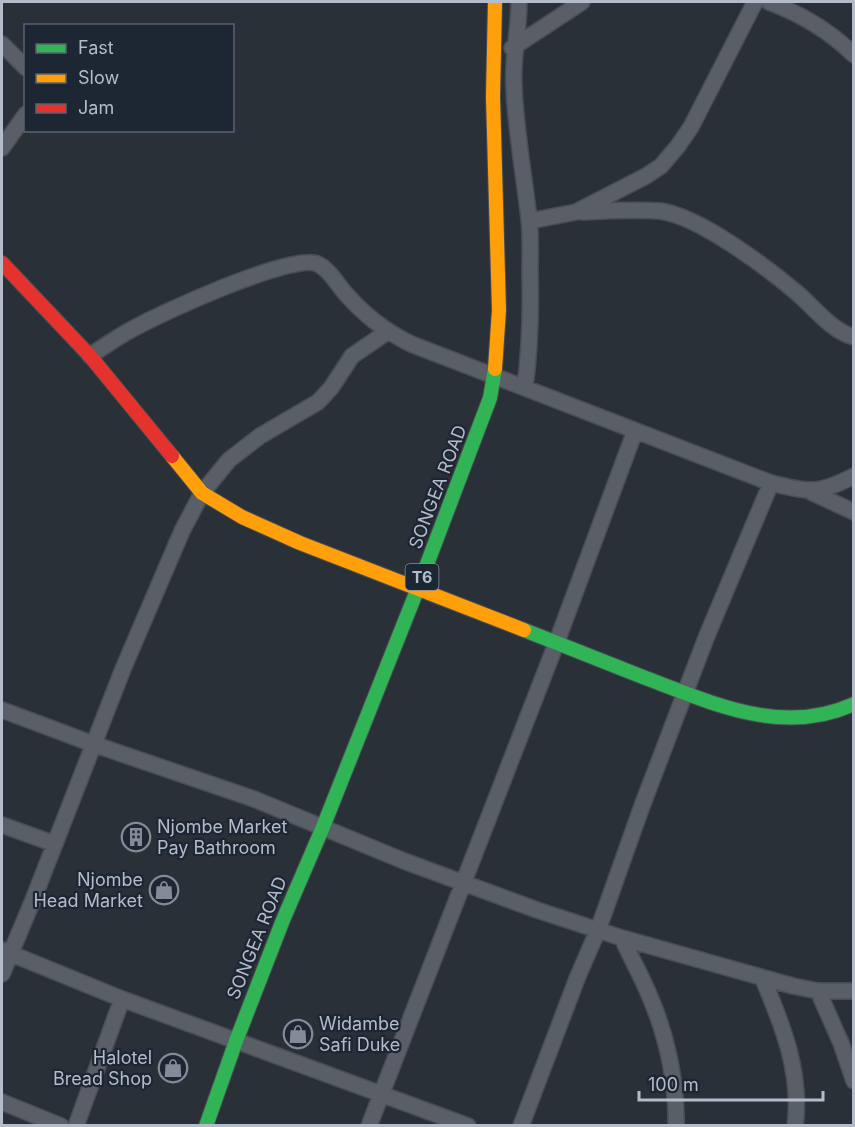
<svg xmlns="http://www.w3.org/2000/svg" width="855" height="1127" viewBox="0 0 855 1127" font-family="Inter,sans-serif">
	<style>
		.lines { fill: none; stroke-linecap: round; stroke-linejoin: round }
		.street-casing { stroke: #484c53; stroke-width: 18 }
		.fast-casing { stroke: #484c53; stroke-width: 16 }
		.slow-casing { stroke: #484c53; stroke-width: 16 }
		.jam-casing { stroke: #484c53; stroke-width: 16 }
		.street { stroke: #5a5e66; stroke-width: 15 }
		.fast { stroke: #30b455; stroke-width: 14 }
		.slow { stroke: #ff9f0a; stroke-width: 14 }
		.jam { stroke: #e5322d; stroke-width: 14 }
		.labels { text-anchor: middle; stroke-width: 4.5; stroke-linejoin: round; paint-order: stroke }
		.shield { fill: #1d2633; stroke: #878f9c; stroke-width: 1.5 }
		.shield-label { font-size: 16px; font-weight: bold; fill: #b4bcc9 }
		.street-label { font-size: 18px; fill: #b4bcc9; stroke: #1d2633 }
		.poi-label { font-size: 18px; fill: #b4bcc9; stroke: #1d2633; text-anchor: start }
	</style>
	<rect width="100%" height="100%" fill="#2a3038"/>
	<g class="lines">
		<!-- street casing -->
		<g class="street-casing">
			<path id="street" d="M 519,2 C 519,31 512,57 514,88 C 516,132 524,175 529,219 C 531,237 530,255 530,274 C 531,312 530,349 525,387
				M 769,2 C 801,14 829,30 854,55
				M 2,44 L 26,68
				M 512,48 L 582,2
				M 2,148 L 26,114
				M 582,212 C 608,211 634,209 660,211 C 699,216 766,267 796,292 C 814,307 831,331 854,337
				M 530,221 L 576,212 L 646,176 L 661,166 L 678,146 L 691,127 L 755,2
				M 90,356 C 103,347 116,338 129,331 C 156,315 293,252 318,264 C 330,270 337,284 346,294 C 365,316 385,331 411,344 L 771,483 C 810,492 817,495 854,476
				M 811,492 L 854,512
				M 2,710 L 93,744 L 254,799 L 404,861 L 537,910 L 622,938 L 793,986 L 818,991 L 854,991
				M 2,825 L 55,844
				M 622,938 C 631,958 642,977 650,997 C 667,1036 677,1083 676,1126
				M 2,950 L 122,999 L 468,1126
				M 2,974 L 33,900 L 123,669 L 182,531 L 202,493 L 229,460 L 260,436 L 318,402 L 331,388 L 352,356 L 387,332
				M 763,979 C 783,1026 802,1074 795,1126
				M 818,991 L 841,1043 L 854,1081
				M 2,1102 L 61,1126
				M 76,1126 L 122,999
				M 369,1126 L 556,644 L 635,431
				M 521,1126 L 578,976 L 598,930 L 642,806 L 706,638 L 771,483"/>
		</g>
		<!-- fast casing -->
		<g class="fast-casing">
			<path id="fast" d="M 524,630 C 564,646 603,661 643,677 C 712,703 782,737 854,704
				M 206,1126 L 236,1041 L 283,920 L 323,827 L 418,588 L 490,398 L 495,369"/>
		</g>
		<!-- slow casing -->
		<g class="slow-casing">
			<path id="slow" d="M 495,2 L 493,97 L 499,310 L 495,369
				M 172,456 L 202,493 L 242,517 L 300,543 L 524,630"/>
		</g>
		<!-- jam casing -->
		<g class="jam-casing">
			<path id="jam" d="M 2,263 L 90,356 L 172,456"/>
		</g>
		<!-- street -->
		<use href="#street" class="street"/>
		<!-- fast -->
		<use href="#fast" class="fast"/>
		<!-- slow -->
		<use href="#slow" class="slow"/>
		<!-- jam -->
		<use href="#jam" class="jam"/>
	</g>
	<!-- icons -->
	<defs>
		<g id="building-ring" transform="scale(1.5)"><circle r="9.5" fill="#1d2633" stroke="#848b96" stroke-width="1.5"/><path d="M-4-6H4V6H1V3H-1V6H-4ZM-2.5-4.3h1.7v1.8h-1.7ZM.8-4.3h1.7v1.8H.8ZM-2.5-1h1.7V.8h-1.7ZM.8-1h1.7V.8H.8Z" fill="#848b96"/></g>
		<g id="shop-ring" transform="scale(1.5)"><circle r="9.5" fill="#1d2633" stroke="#848b96" stroke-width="1.5"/><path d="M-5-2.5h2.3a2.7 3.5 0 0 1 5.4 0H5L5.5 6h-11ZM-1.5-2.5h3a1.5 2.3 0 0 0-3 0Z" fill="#848b96"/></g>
	</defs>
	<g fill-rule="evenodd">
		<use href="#building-ring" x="136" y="837"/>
		<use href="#shop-ring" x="164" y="890"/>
		<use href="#shop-ring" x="298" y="1034"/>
		<use href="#shop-ring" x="173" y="1068"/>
	</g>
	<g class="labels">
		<!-- shield labels -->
		<rect class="shield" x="405.5" y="564" width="33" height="26" rx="4.5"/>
		<g class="shield-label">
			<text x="422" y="583">T6</text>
		</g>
		<!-- street labels -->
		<g class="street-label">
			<text transform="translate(438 487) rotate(-69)" y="6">SONGEA ROAD</text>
			<text transform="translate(257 938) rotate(-68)" y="6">SONGEA ROAD</text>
		</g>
		<!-- poi labels -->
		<g class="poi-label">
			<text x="157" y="833">Njombe Market<tspan x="157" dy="21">Pay Bathroom</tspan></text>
			<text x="143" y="886" text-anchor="end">Njombe<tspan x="143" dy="21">Head Market</tspan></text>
			<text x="319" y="1030">Widambe<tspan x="319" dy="21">Safi Duke</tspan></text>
			<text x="152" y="1064" text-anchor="end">Halotel<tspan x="152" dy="21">Bread Shop</tspan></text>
		</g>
	</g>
	<!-- border -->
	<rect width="855" height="1127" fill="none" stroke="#b4bcc9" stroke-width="6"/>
	<!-- legend -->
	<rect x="24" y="24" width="210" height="108" fill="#1d2633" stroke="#59626f" stroke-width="1.5"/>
	<rect x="36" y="44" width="30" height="9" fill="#30b455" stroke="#59626f" stroke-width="1.5"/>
	<text x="78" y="54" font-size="18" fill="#b4bcc9">Fast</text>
	<rect x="36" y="74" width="30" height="9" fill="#ff9f0a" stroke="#59626f" stroke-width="1.5"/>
	<text x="78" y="84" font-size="18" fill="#b4bcc9">Slow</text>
	<rect x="36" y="104" width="30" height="9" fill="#e5322d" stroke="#59626f" stroke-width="1.5"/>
	<text x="78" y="114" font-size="18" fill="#b4bcc9">Jam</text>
	<!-- scale -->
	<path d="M639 1091v9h184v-9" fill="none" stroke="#b4bcc9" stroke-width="3"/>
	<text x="648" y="1091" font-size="18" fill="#b4bcc9" stroke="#1d2633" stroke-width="4.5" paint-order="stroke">100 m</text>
</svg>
